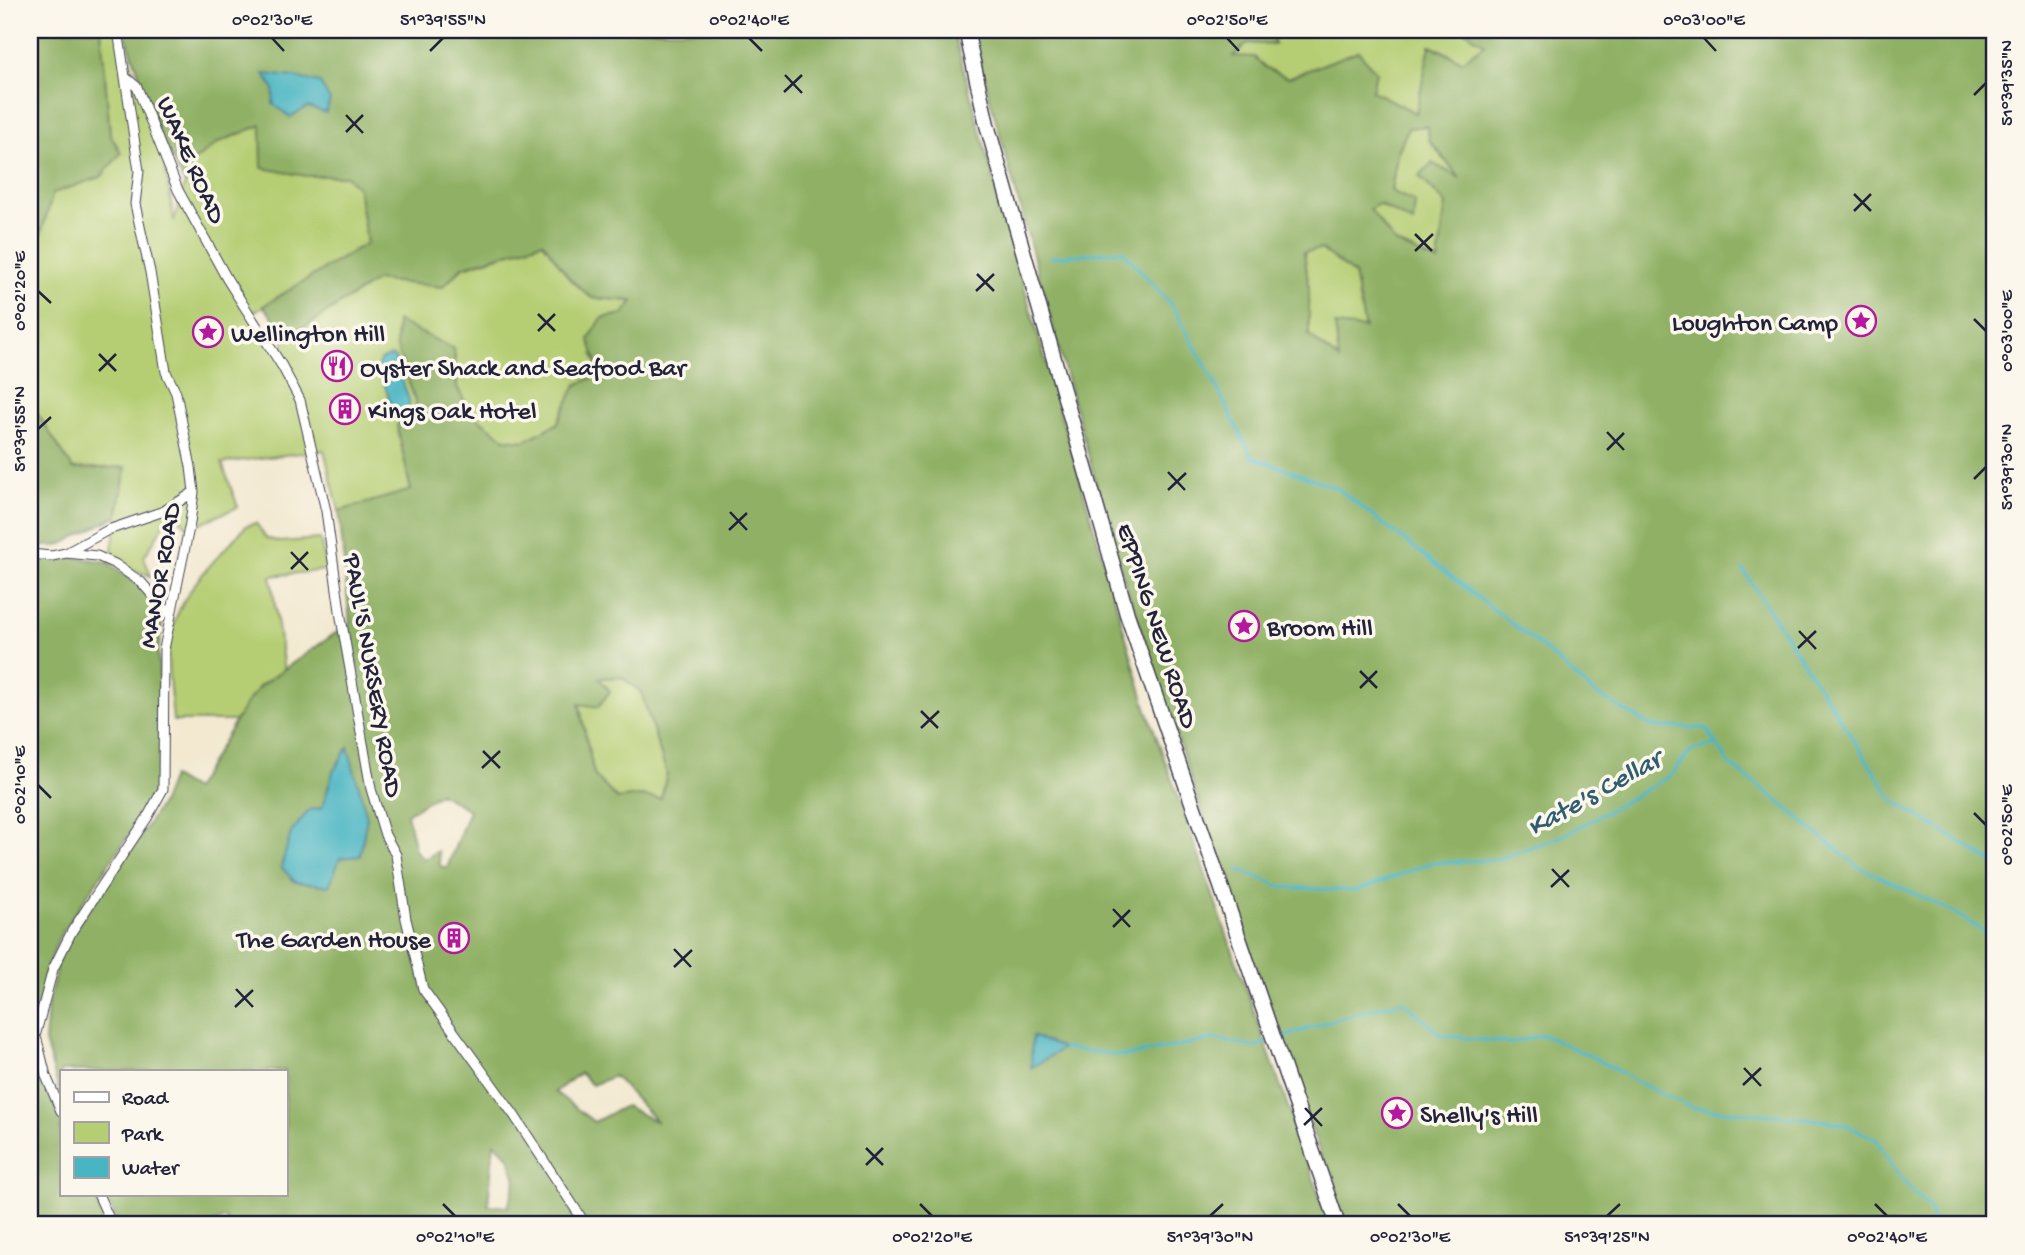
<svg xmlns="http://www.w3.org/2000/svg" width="2025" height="1255" viewBox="0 0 2025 1255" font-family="'Gochi Hand',sans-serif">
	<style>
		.green { fill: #b5ce73; stroke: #6c7857; stroke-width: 2 }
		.forest { fill: #90b165; stroke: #596a50; stroke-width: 2; fill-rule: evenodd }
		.water { fill: #48b5c3; stroke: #356c7f; stroke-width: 2 }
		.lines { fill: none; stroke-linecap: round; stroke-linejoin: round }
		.stream { stroke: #48b5c3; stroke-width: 3.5 }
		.minor-casing { stroke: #414052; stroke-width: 11 }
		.primary-casing { stroke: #414052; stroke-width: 17 }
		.minor { stroke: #fff; stroke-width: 9 }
		.primary { stroke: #fff; stroke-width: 14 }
		.ticks { fill: none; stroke: #22223b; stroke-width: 2.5 }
		.labels { text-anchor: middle; stroke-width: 7; stroke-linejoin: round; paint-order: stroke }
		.street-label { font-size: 26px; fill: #22223b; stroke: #fbf7ec }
		.poi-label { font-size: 26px; fill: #22223b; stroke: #fbf7ec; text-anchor: start }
		.water-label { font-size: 28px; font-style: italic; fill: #315d71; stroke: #fbf7ec }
		.neatline { fill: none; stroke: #22223b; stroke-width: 2.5 }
		.ticks-label { font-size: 18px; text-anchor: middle; fill: #22223b }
	</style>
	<rect width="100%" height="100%" fill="#fbf7ec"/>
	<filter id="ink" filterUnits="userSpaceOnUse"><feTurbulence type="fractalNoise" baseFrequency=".0143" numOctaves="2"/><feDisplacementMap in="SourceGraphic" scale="14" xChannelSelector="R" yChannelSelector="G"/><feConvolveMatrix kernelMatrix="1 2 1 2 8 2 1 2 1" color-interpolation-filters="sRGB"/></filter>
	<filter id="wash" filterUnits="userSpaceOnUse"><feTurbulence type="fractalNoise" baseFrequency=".00686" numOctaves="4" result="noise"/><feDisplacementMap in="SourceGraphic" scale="28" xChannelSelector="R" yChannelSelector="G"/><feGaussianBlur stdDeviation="1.57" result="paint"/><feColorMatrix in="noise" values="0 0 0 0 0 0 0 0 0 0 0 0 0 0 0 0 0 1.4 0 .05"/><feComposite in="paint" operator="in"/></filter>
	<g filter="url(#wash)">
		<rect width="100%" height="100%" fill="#f3e9d1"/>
		<!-- green -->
		<path class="green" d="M 101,30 L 117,30 L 161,140 L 174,221 L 191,163 L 219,142 L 261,125 L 306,176 L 346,176 L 358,188 L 367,243 L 252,313 L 282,354 L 286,333 L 305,327 L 377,280 L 443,287 L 462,268 L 543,242 L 570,279 L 592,298 L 633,301 L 623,314 L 602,318 L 593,355 L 599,369 L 596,377 L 563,410 L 557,424 L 524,441 L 505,439 L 471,413 L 457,387 L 454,349 L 411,384 L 418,409 L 397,425 L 411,491 L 339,511 L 324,450 L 222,463 L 238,507 L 189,528 L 172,511 L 144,557 L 151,576 L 110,561 L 126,467 L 73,469 L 30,402 L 30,248 L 39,240 L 53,193 L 101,177 L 121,153 L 110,134 Z
			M 1271,30 L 1464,30 L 1485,44 L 1462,61 L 1431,45 L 1416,113 L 1371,91 L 1358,51 L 1288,78 L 1266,68 L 1254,57 L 1232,57 L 1247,43 L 1274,45 Z
			M 1428,126 L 1429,140 L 1462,180 L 1446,204 L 1438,262 L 1395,243 L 1369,209 L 1378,204 L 1412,222 L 1391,192 L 1397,154 L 1408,128 Z
			M 1321,249 L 1354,274 L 1365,328 L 1339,360 L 1309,335 L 1309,288 L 1304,252 Z
			M 256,523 L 266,538 L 280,542 L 320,539 L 327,570 L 271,576 L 284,670 L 260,686 L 235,721 L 173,721 C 171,692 164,658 172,630 C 183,587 218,558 246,526 Z
			M 622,677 L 641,692 L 667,774 L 661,799 L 640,796 L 617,799 L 594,775 L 579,703 L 598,707 L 610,691 L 598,678 Z"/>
		<!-- forest -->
		<path class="forest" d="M 30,30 L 101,30 L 110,134 L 121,153 L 101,177 L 53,193 L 39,240 L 30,248 Z
			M 124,30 L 953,30 L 1002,211 L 1147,710 L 1330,1225 L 228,1225 L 225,1218 L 208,1225 L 119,1225 L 105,1194 L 285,1194 L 285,1071 L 61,1071 L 61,1097 L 45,1042 L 48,1006 L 59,956 L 69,936 L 134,846 L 162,802 L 172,777 L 194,790 L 245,705 L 260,686 L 350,623 L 339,511 L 411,490 L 397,425 L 418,409 L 396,345 L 397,321 L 454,349 L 457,387 L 471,413 L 505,439 L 524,441 L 557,424 L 576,385 L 596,376 L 599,369 L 589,339 L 602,318 L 623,314 L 633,301 L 592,298 L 570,279 L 543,242 L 462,267 L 443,287 L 377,280 L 304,327 L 286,333 L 263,306 L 367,243 L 358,188 L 346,176 L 306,176 L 262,168 L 261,125 L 219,142 L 191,163 L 185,184 L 159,133 ZM 622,677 L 641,692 L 667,774 L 661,799 L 640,796 L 617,799 L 594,775 L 579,704 L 598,707 L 610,691 L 599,678 ZM 348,748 L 295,882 L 281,867 L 291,833 L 309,810 L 322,808 L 333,772 ZM 440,793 L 469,810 L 447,868 L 440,866 L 438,851 L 424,859 L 415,850 L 407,814 ZM 580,1073 L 592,1085 L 614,1076 L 657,1122 L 625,1106 L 594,1122 L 555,1092 ZM 494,1142 L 509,1157 L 516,1180 L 508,1207 L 488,1205 Z
			M 971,30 L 1271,30 L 1274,45 L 1247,43 L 1233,56 L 1254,57 L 1266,68 L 1288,78 L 1358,51 L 1376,72 L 1372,91 L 1416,113 L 1430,45 L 1462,61 L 1485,44 L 1464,30 L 1995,30 L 1995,1225 L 1345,1225 L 1212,841 L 1115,552 ZM 1428,126 L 1429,140 L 1460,178 L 1432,163 L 1419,176 L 1446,204 L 1438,262 L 1395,243 L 1370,209 L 1379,204 L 1413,223 L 1415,202 L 1391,191 L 1397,154 L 1408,128 ZM 1321,249 L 1354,274 L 1365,328 L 1335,325 L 1339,360 L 1309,335 L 1309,288 L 1304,252 Z
			M 30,402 L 73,469 L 126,467 L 117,516 L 58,546 L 30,546 Z
			M 30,558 L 80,558 L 107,562 L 143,588 L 159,614 L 162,626 L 158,651 L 162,758 L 158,782 L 149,805 L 59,937 L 47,970 L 39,1008 L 30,1013 Z
			M 36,1056 L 61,1120 L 61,1194 L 93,1194 L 107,1225 L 30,1225 L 30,1072 Z"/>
		<!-- water -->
		<path class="water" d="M 264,74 L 295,77 L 320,83 L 330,100 L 326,113 L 308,107 L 290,117 L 273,104 L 274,89 Z
			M 392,356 L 395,358 L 410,403 L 408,407 L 397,411 L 392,408 L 378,364 L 381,359 Z
			M 348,747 L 367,817 L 360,856 L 340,858 L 329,886 L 295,882 L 281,867 L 291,833 L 309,810 L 322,808 L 333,772 Z
			M 1032,1036 L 1063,1048 L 1031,1068 Z"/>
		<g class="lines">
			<!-- stream -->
			<path class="stream" d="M 1051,257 L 1123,251 L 1172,306 L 1208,370 L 1252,457 L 1337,488 L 1542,647 L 1594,693 L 1653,727 L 1706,728 L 1731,766 L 1768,793 L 1857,866 L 1953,912 L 1995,938
				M 1743,570 L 1893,800 L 1995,864
				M 1238,869 L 1282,887 L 1356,891 L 1431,863 L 1496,860 L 1565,835 L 1670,776 L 1692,750 L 1716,745
				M 1278,1039 L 1339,1018 L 1403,1001 L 1441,1035 L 1509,1043 L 1543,1035 L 1595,1058 L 1639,1083 L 1693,1108 L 1804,1118 L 1844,1124 L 1876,1139 L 1903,1181 L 1929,1208 L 1936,1225
				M 1063,1048 L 1126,1056 L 1215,1039 L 1254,1047 L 1270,1041"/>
		</g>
	</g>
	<g filter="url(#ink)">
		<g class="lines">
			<!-- minor casing -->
			<g class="minor-casing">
				<path id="minor" d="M 125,77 L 137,87 L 178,190 L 227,279 L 282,366 L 300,400 L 326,511 L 341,618 L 371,789 L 385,835 L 396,855 L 406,919 L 423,989 L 514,1115 L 586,1225
					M 66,553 L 108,530 L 164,511 L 194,492
					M 30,554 L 52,556 L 66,553 L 97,556 L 115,564 L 141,582 L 170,615
					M 37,1040 L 46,1076 L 61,1111
					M 30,1055 L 53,969 L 72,931 L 147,818 L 163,789 L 164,649 L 190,523 L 194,492 L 191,467 L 176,393 L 166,372 L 150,272 L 135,204 L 139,171 L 118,30
					M 98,1194 L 112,1225"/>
			</g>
			<!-- primary casing -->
			<g class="primary-casing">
				<path id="primary" d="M 966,30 L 987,125 L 1127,614 L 1338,1225"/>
			</g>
			<!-- minor -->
			<use href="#minor" class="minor"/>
			<!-- primary -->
			<use href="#primary" class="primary"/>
		</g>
	</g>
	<!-- ticks -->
	<path class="ticks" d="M 272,38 L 284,51M 749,38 L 762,51M 1227,38 L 1239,51M 1704,38 L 1716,51M 430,51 L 443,38M 785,75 L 802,93M 784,92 L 802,75M 1974,95 L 1986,83M 346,115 L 363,133M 346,132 L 363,115M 1854,194 L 1871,211M 1854,211 L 1871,194M 1415,234 L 1432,251M 1415,251 L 1433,234M 977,274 L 994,291M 38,291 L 51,303M 976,291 L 994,274M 538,314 L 555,331M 1974,319 L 1986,331M 538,331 L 555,314M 99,354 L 116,371M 99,371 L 116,354M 38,429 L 51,417M 1607,432 L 1624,450M 1607,450 L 1624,433M 1168,472 L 1185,490M 1974,479 L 1986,467M 1168,490 L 1186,473M 730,512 L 747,530M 729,530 L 747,513M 291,552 L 308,570M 291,569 L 308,552M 1799,631 L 1816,649M 1798,648 L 1816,631M 1360,671 L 1377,688M 1360,688 L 1377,671M 921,711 L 938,728M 921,728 L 939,711M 483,751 L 500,768M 482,768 L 500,751M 38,785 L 51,798M 1974,813 L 1986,825M 1552,869 L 1569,887M 1551,887 L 1569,870M 1113,909 L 1130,927M 1113,927 L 1130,910M 674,949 L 691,967M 674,967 L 692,950M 236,989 L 253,1007M 235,1007 L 253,990M 1744,1068 L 1761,1086M 1743,1085 L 1761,1068M 1305,1108 L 1322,1126M 1304,1125 L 1322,1108M 866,1148 L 883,1165M 866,1165 L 883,1148M 443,1204 L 455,1216M 920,1204 L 932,1216M 1398,1204 L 1410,1216M 1875,1204 L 1887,1216M 1210,1216 L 1223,1204M 1607,1216 L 1620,1204"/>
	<!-- icons -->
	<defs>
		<g id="sight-ring" transform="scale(1.575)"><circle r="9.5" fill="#fbf7ec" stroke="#b5179e" stroke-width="1.5"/><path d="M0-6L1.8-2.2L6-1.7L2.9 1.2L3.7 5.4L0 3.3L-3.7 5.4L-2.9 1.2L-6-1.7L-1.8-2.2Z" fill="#b5179e"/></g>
		<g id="restaurant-ring" transform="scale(1.575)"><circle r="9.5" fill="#fbf7ec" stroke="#b5179e" stroke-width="1.5"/><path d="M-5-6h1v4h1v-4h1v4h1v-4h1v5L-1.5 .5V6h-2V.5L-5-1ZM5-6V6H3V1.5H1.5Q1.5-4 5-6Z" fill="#b5179e"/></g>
		<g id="building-ring" transform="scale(1.575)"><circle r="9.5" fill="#fbf7ec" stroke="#b5179e" stroke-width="1.5"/><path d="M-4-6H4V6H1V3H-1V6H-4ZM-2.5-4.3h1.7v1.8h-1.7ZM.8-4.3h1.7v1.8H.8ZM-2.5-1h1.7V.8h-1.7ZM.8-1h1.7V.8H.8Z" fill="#b5179e"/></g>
	</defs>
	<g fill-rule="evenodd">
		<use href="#sight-ring" x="1861" y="321"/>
		<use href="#sight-ring" x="208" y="332"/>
		<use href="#restaurant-ring" x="337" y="366"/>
		<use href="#building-ring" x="345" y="409"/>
		<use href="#sight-ring" x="1244" y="626"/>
		<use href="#building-ring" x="454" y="938"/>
		<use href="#sight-ring" x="1397" y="1113"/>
	</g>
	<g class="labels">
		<!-- street labels -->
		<g class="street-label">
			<text transform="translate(193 159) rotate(66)" y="9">WAKE ROAD</text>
			<text transform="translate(158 575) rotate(-80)" y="9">MANOR ROAD</text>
			<text transform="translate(1159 625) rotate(72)" y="9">EPPING NEW ROAD</text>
			<text transform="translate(375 675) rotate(80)" y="9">PAUL'S NURSERY ROAD</text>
		</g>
		<!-- poi labels -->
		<g class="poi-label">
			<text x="1838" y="330" text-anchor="end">Loughton Camp</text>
			<text x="231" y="341">Wellington Hill</text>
			<text x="360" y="375">Oyster Shack and Seafood Bar</text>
			<text x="368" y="418">Kings Oak Hotel</text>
			<text x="1267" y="635">Broom Hill</text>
			<text x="431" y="947" text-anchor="end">The Garden House</text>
			<text x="1420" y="1122">Shelly's Hill</text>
		</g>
		<!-- water labels -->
		<g class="water-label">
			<text transform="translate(1593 791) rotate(-29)" y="10">Kate's Cellar</text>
		</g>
	</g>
	<!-- margin -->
	<rect width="2025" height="1255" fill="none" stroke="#fbf7ec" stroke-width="77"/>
	<!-- legend -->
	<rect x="60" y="1070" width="228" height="126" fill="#fbf7ec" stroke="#a4a2a5" stroke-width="2"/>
	<rect x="74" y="1092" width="35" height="10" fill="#ffffff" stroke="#a4a2a5" stroke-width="2"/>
	<text x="122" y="1104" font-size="21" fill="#22223b">Road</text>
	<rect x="74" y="1122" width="35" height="21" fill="#b5ce73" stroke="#a4a2a5" stroke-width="2"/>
	<text x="122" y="1140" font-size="21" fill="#22223b">Park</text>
	<rect x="74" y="1157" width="35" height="21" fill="#48b5c3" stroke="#a4a2a5" stroke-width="2"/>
	<text x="122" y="1174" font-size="21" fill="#22223b">Water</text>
	<rect x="38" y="38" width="1948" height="1178" class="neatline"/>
	<g class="ticks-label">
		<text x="272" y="25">0°02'30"E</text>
		<text x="443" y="25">51°39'55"N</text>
		<text x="749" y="25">0°02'40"E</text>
		<text x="1227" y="25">0°02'50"E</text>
		<text x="1704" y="25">0°03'00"E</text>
		<text transform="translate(2006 83) rotate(-90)" y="6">51°39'35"N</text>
		<text transform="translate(19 291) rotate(-90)" y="6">0°02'20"E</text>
		<text transform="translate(2006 331) rotate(-90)" y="6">0°03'00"E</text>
		<text transform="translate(19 429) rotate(-90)" y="6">51°39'55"N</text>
		<text transform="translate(2006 467) rotate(-90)" y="6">51°39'30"N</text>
		<text transform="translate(19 785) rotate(-90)" y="6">0°02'10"E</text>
		<text transform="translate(2006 825) rotate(-90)" y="6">0°02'50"E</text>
		<text x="455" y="1242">0°02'10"E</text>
		<text x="932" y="1242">0°02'20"E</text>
		<text x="1210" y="1242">51°39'30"N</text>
		<text x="1410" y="1242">0°02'30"E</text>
		<text x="1607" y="1242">51°39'25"N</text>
		<text x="1887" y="1242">0°02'40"E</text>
	</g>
</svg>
